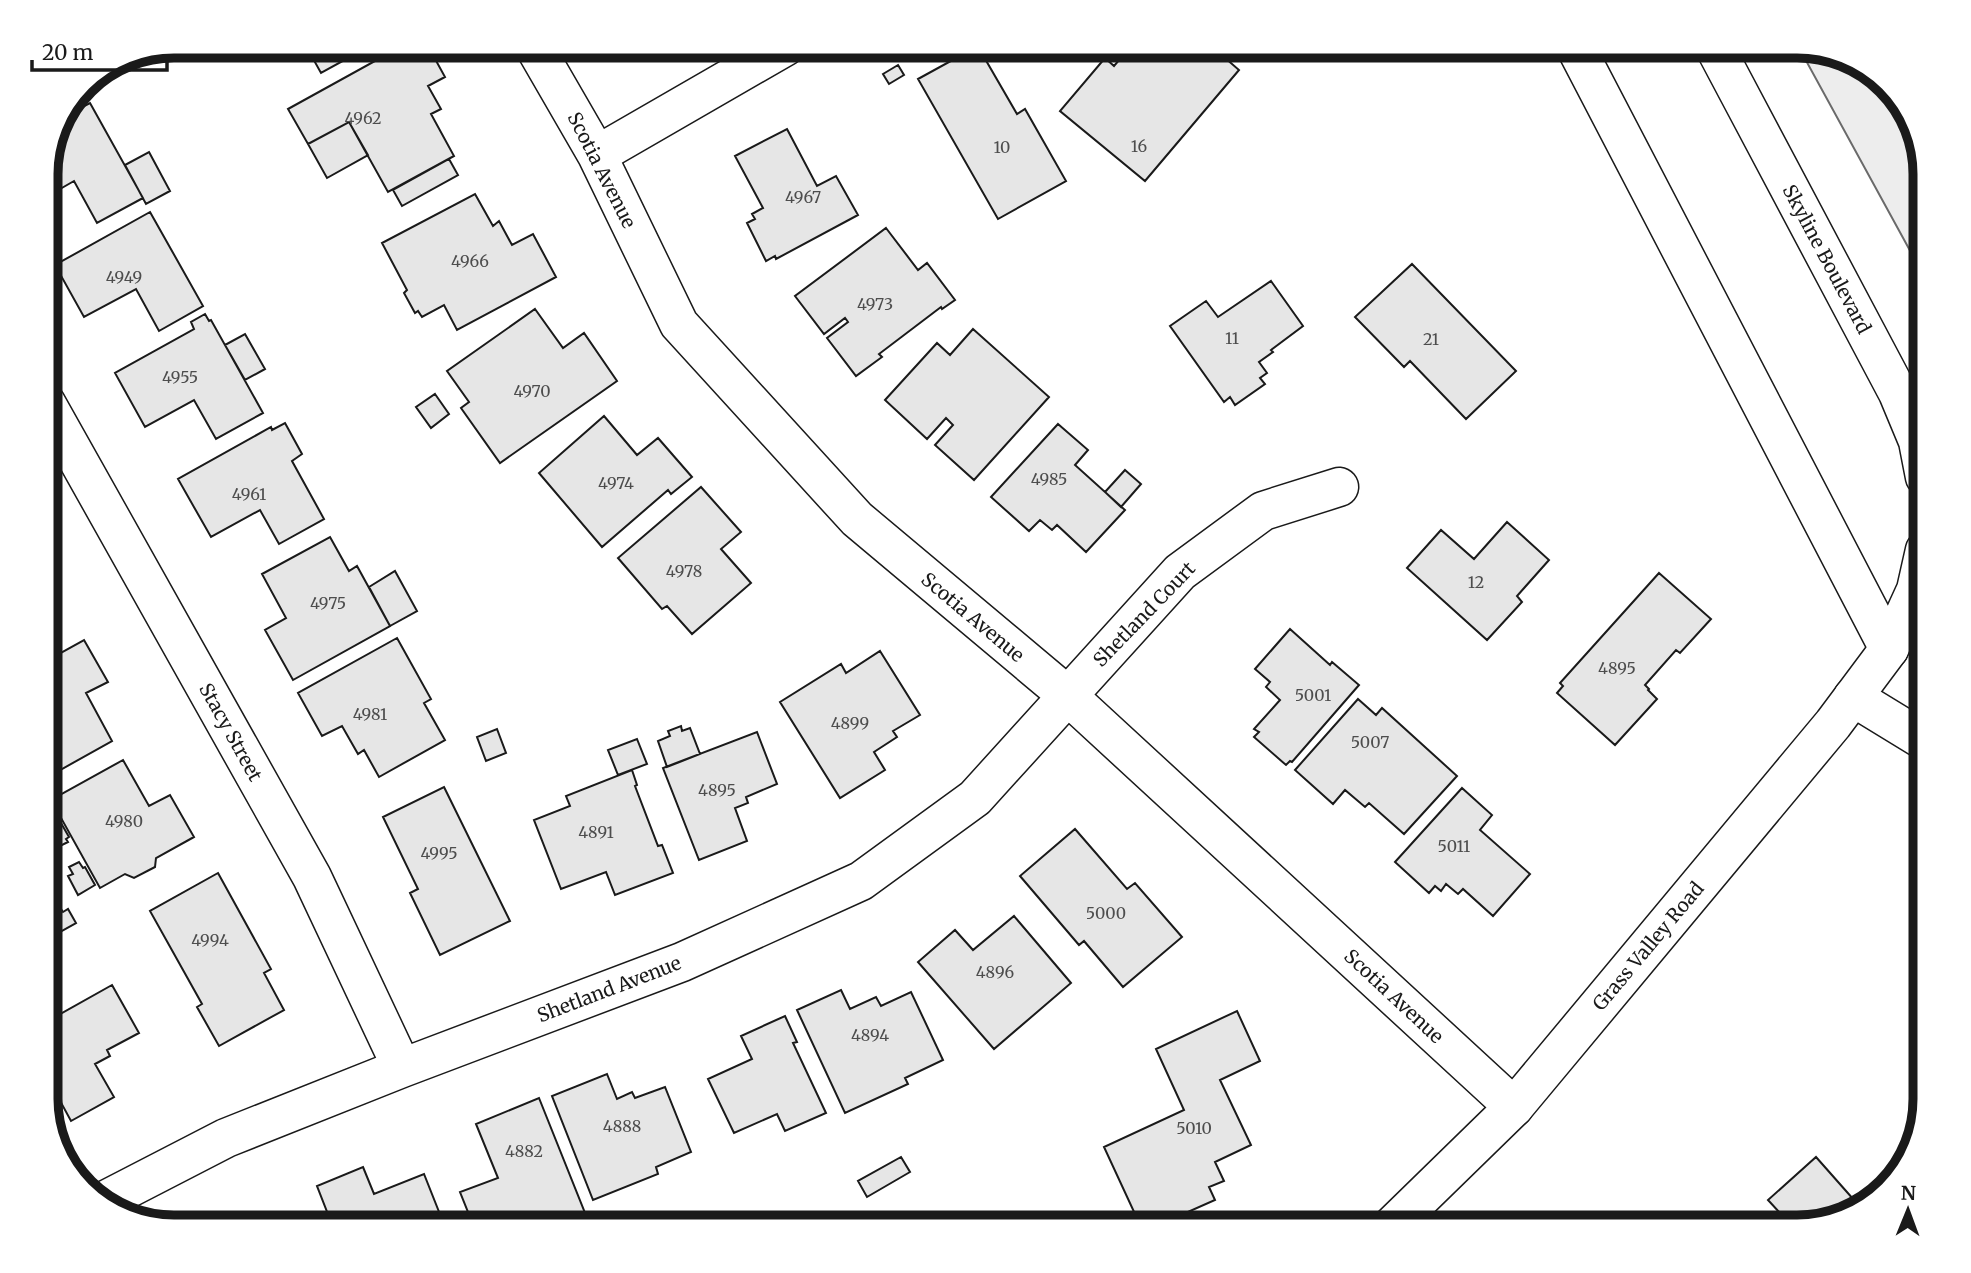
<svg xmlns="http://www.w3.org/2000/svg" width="1971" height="1273" viewBox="0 0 1971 1273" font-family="Merriweather,serif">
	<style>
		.green { fill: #ededed; stroke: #6a6a6a; stroke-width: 2 }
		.building { fill: #e6e6e6; stroke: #1a1a1a; stroke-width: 2 }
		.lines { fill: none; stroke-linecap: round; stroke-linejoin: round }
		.minor-casing { stroke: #1a1a1a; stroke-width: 41 }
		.major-casing { stroke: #1a1a1a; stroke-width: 41 }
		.minor { stroke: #fff; stroke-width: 38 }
		.major { stroke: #fff; stroke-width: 38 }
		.labels { text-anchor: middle; stroke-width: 5; stroke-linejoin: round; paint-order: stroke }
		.number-label { font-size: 16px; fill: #4d4d4d }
		.street-label { font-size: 19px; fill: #1a1a1a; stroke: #fff }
		.rim { fill: none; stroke: #1a1a1a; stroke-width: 9 }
	</style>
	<rect width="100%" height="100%" fill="#fff"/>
	<!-- green -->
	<path class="green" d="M 1798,46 L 1868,67 L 1909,110 L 1925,173 L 1925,278 Z"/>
	<!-- building -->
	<path class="building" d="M 306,46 L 370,46 L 321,73 Z
		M 402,46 L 428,46 L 445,77 L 428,86 L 441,109 L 431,114 L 454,156 L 388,192 L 349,122 L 308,144 L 288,109 Z
		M 978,46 L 988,46 L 992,52 L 984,57 L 1017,114 L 1025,109 L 1066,181 L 998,219 L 918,79 Z
		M 1131,46 L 1219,46 L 1216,50 L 1239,70 L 1145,181 L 1060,111 L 1105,58 L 1114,66 Z
		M 898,65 L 904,75 L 889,84 L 883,74 Z
		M 90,103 L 143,198 L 97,223 L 74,181 L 46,197 L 46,166 L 69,114 Z
		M 349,122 L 368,155 L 327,178 L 308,144 Z
		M 787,129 L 817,186 L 836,176 L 858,215 L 776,259 L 775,256 L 766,261 L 747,223 L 755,219 L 752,214 L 763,208 L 735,156 Z
		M 149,152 L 170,191 L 146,204 L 125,165 Z
		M 449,159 L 458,175 L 402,206 L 393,190 Z
		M 475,194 L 493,226 L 499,221 L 512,245 L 533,234 L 556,277 L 457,330 L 444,305 L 422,317 L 418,311 L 415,313 L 404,293 L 407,290 L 382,243 Z
		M 150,212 L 203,306 L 159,331 L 136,289 L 84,317 L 55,265 Z
		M 886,228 L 918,270 L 927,263 L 955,300 L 942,309 L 941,307 L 879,354 L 882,357 L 856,376 L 827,338 L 848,322 L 845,318 L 824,334 L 795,296 Z
		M 1412,264 L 1516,371 L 1466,419 L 1410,361 L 1404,367 L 1355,317 Z
		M 1271,281 L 1303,326 L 1271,350 L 1273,352 L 1259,362 L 1267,373 L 1260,378 L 1265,384 L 1235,405 L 1230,397 L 1224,402 L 1170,326 L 1206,301 L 1218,317 Z
		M 535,309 L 563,348 L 584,333 L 617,381 L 500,463 L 461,408 L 469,402 L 447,371 Z
		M 205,314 L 209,321 L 211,320 L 263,413 L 216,439 L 194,400 L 145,427 L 115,373 L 194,329 L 191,322 Z
		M 973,329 L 1049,397 L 974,480 L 935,445 L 953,425 L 946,418 L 927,439 L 885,400 L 937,343 L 950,355 Z
		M 245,334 L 265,369 L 245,380 L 225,345 Z
		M 435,394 L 449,414 L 431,428 L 416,407 Z
		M 604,416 L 637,455 L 658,438 L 692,477 L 671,494 L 668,490 L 602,547 L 539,473 Z
		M 285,423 L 302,454 L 292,461 L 324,519 L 279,544 L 260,510 L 211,537 L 178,479 L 271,427 L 272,430 Z
		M 1058,424 L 1088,450 L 1075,465 L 1125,510 L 1086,552 L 1057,525 L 1052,530 L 1040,520 L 1029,531 L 991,497 Z
		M 1125,470 L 1141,484 L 1121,507 L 1105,492 Z
		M 701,487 L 741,532 L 721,549 L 751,583 L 692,634 L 667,606 L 662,609 L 618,558 Z
		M 1507,522 L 1549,560 L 1517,596 L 1522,602 L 1487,640 L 1407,568 L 1441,530 L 1474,559 Z
		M 330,537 L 349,571 L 357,566 L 390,626 L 293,680 L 265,630 L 286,618 L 262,574 Z
		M 395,571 L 417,611 L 390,626 L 369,587 Z
		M 1659,573 L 1711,619 L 1680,653 L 1676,650 L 1645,685 L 1649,689 L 1648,690 L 1657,699 L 1615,745 L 1557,693 L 1563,686 L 1560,683 Z
		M 1290,629 L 1330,665 L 1332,662 L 1359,685 L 1292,762 L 1290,761 L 1286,765 L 1254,737 L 1259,732 L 1254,729 L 1280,700 L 1266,687 L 1270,682 L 1255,669 Z
		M 397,638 L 431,699 L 424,703 L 445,740 L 379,777 L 364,750 L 358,754 L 342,726 L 322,736 L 298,693 Z
		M 84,640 L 108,682 L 86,693 L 112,741 L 46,778 L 46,661 Z
		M 880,651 L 920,715 L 893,731 L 897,737 L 874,752 L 885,770 L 840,798 L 780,702 L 841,664 L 846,673 Z
		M 1358,699 L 1376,715 L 1382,708 L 1457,776 L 1404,834 L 1369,803 L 1365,807 L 1345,790 L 1333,804 L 1295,770 Z
		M 681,726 L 682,731 L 690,728 L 700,754 L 667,767 L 658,741 L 670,736 L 668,731 Z
		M 497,729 L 506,753 L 486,761 L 477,737 Z
		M 757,732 L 777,784 L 746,797 L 748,803 L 735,808 L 747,841 L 699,860 L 663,768 Z
		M 637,739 L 647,764 L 618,775 L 608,750 Z
		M 123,760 L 149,806 L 170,795 L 194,837 L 156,858 L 155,867 L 134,878 L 125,874 L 100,888 L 51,800 Z
		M 632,770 L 637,785 L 635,786 L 658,846 L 662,845 L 673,873 L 615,895 L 606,872 L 561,889 L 534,820 L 570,806 L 566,796 Z
		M 444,787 L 510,921 L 440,955 L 410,893 L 418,889 L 383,817 Z
		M 1462,788 L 1492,815 L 1480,830 L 1530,874 L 1493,916 L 1463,889 L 1458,894 L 1446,884 L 1441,891 L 1435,886 L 1429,893 L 1395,862 Z
		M 53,809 L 69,837 L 66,839 L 68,842 L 58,847 L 56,844 L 50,848 L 46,841 L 46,813 Z
		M 1075,829 L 1127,889 L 1135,883 L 1182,937 L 1123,987 L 1084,941 L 1079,945 L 1020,876 Z
		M 79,862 L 83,868 L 85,867 L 95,885 L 78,895 L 68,876 L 73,874 L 69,867 Z
		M 218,873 L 271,969 L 264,973 L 284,1010 L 219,1046 L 197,1007 L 202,1004 L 150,911 Z
		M 59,906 L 63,912 L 68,909 L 76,923 L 49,938 L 46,932 L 46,913 Z
		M 1014,916 L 1071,983 L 994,1049 L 918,962 L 955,930 L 973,950 Z
		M 112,985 L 139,1033 L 107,1050 L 110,1056 L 95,1064 L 114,1097 L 71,1121 L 46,1075 L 46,1022 Z
		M 841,990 L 850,1009 L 876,997 L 881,1006 L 911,992 L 943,1060 L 905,1078 L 908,1084 L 845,1113 L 797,1010 Z
		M 1237,1011 L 1260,1061 L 1220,1080 L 1251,1145 L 1215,1162 L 1224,1181 L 1209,1187 L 1215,1200 L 1154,1227 L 1141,1227 L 1104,1147 L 1184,1110 L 1156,1049 Z
		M 785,1016 L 797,1042 L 793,1043 L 826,1113 L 785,1131 L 777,1114 L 734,1133 L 708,1079 L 752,1059 L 741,1036 Z
		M 607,1074 L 617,1099 L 632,1092 L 635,1098 L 665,1087 L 691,1152 L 656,1167 L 658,1174 L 593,1200 L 552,1096 Z
		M 539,1098 L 587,1218 L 564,1227 L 523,1227 L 521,1223 L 510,1227 L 474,1227 L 460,1192 L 498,1178 L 476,1124 Z
		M 901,1157 L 910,1172 L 867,1197 L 858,1181 Z
		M 1816,1157 L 1854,1200 L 1834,1218 L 1793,1227 L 1768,1200 Z
		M 363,1167 L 374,1194 L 424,1174 L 445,1227 L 333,1227 L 317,1186 Z"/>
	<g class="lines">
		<!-- minor casing -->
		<g class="minor-casing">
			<path id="minor" d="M 534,46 L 597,155 L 679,324 L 857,519 L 1068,696 L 1514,1107
				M 1575,46 L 1889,649
				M 597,155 L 786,46
				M 46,403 L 312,877 L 402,1068
				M 1853,697 L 1925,741
				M 100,1203 L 226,1138 L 402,1068 L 682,962 L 861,881 L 975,798 L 1180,572 L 1263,511 L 1339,487"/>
		</g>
		<!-- major casing -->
		<g class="major-casing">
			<path id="major" d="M 1714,46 L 1898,393 L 1918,441 L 1925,477
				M 1391,1227 L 1514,1107 L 1833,724 L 1889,649 L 1916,590 L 1925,550"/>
		</g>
		<!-- minor -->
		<use href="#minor" class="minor"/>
		<!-- major -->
		<use href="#major" class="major"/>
	</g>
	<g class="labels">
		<!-- number labels -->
		<g class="number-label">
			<text x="363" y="124">4962</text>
			<text x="1139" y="152">16</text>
			<text x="1002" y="153">10</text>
			<text x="803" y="203">4967</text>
			<text x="470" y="267">4966</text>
			<text x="124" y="283">4949</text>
			<text x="875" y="310">4973</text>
			<text x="1232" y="344">11</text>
			<text x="1431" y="345">21</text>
			<text x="180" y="383">4955</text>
			<text x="532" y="397">4970</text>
			<text x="1049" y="485">4985</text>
			<text x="616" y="489">4974</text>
			<text x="249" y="500">4961</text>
			<text x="684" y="577">4978</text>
			<text x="1476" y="588">12</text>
			<text x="328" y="609">4975</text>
			<text x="1617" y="674">4895</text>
			<text x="1313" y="701">5001</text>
			<text x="370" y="720">4981</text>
			<text x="850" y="729">4899</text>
			<text x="1370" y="748">5007</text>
			<text x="717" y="796">4895</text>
			<text x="124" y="827">4980</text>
			<text x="596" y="838">4891</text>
			<text x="1454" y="852">5011</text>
			<text x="439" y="859">4995</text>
			<text x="1106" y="919">5000</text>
			<text x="210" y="946">4994</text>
			<text x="995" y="978">4896</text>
			<text x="870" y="1041">4894</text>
			<text x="622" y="1132">4888</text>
			<text x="1194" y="1134">5010</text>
			<text x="524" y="1157">4882</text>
		</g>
		<!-- street labels -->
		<g class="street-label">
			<text transform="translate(602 170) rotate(63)" y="7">Scotia Avenue</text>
			<text transform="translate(1827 259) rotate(62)" y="7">Skyline Boulevard</text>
			<text transform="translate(1144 614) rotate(-46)" y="7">Shetland Court</text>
			<text transform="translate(973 617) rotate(40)" y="7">Scotia Avenue</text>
			<text transform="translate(231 732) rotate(61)" y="7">Stacy Street</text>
			<text transform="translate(1648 946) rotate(-50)" y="7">Grass Valley Road</text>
			<text transform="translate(609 989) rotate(-21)" y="7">Shetland Avenue</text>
			<text transform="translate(1394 996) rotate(43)" y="7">Scotia Avenue</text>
		</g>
	</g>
	<!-- crop -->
	<path d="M0 0H1971V1273H0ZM174 58H1797A116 116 0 0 1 1913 174V1099A116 116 0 0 1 1797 1215H174A116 116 0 0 1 58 1099V174A116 116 0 0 1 174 58Z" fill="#fff" fill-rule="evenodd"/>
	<path class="rim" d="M174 58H1797A116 116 0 0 1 1913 174V1099A116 116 0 0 1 1797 1215H174A116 116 0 0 1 58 1099V174A116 116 0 0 1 174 58Z"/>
	<!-- north arrow -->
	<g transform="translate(1908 1210) rotate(1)" stroke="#ffffff" stroke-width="5" paint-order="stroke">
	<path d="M0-5L12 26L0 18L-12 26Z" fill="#1a1a1a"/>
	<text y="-10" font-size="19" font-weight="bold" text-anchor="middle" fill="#1a1a1a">N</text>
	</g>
	<!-- scale -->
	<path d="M32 60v10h135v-10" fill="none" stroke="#1a1a1a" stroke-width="3.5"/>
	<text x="42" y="60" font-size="21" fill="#1a1a1a" stroke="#ffffff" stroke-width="5" paint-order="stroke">20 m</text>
</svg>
